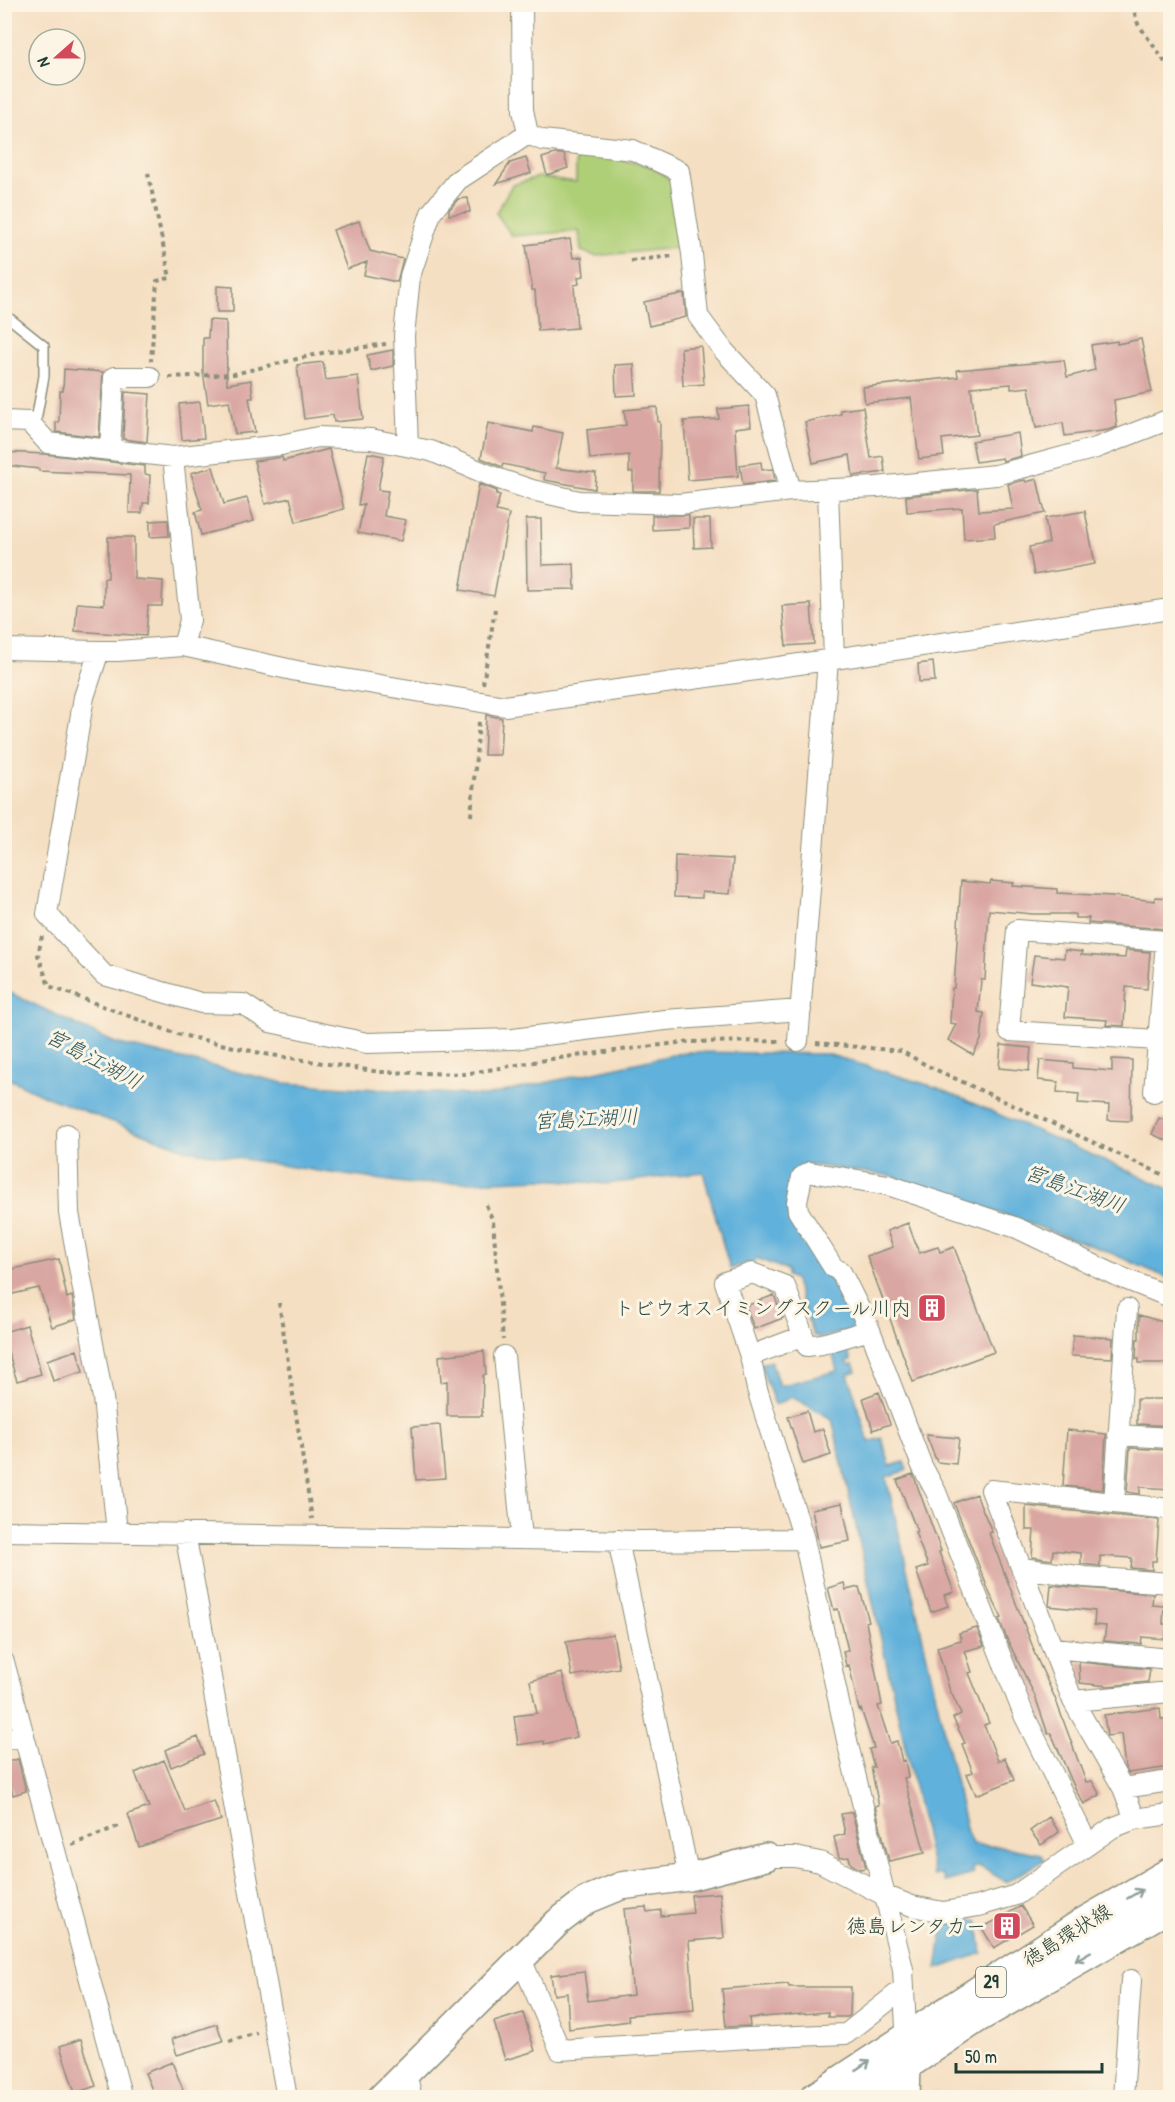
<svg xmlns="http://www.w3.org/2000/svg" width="1175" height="2102" viewBox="0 0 1175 2102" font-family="'Patrick Hand','Klee One',sans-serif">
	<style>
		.green { fill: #afcf77; stroke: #678656; stroke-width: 1.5 }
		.water { fill: #60b1db; stroke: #407788; stroke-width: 1.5 }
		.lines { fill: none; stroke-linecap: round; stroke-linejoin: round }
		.stream { stroke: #60b1db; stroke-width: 6 }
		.building { fill: #d9a6a2 }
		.lane-casing { stroke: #8a8e7b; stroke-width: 12 }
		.street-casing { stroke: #8a8e7b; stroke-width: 22 }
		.secondary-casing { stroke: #8a8e7b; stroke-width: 30 }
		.primary-casing { stroke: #8a8e7b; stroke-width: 33 }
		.path { stroke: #8a8e7b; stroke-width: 4; stroke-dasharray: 4.5 4.5; stroke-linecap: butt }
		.lane { stroke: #fff; stroke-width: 9 }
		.street { stroke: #fff; stroke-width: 20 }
		.secondary { stroke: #fff; stroke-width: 27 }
		.primary { stroke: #fff; stroke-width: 30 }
		.oneway { stroke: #8f9e9a }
		.labels { text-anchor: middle; stroke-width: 6; stroke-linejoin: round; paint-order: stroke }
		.shield { fill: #fcf5e5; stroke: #617469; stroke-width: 1.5 }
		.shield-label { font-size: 18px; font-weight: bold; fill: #1f3d34 }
		.poi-label { font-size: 20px; fill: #1f3d34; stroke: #fcf5e5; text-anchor: end }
		.street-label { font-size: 20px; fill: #1f3d34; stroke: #fcf5e5 }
		.water-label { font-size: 21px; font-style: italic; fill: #2f5a5e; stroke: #fcf5e5 }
	</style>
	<rect width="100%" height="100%" fill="#fcf5e5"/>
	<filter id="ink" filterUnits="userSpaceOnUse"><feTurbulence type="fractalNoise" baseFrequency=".0167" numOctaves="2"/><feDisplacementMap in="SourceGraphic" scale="12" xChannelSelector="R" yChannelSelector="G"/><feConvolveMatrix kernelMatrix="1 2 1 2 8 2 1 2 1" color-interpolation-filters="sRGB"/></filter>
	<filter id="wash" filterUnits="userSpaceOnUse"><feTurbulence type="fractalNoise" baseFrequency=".008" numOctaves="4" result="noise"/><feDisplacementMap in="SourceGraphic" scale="24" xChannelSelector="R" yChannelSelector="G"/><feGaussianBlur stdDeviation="1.35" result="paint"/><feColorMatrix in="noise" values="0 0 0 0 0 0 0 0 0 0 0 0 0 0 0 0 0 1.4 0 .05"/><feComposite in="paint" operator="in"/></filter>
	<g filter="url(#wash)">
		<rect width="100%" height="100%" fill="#f5dfc2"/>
		<!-- green -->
		<path class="green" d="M 576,150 L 650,166 L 674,182 L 685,247 L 595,256 L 581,251 L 579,231 L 512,236 L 496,213 L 512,185 L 538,177 L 576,182 Z"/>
		<!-- water -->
		<path class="water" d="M 4,990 L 115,1043 L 284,1083 L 485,1096 L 686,1052 L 827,1054 L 938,1088 L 1170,1189 L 1170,1279 L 1104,1250 L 892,1176 L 803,1164 C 787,1175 784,1204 791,1221 L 844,1301 L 857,1328 L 820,1338 L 813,1335 L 794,1279 L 787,1276 L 787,1270 L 756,1258 L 752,1265 L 747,1263 L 730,1269 L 703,1172 L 606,1184 L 544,1179 L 412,1184 L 324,1172 L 187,1150 L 47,1097 L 5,1077 Z
			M 847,1348 L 851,1360 L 847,1361 L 849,1365 L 853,1364 L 856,1371 L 848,1374 L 869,1442 L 882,1438 L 890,1466 L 904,1462 L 907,1470 L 886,1477 L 967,1832 L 972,1844 L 1009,1848 L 1041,1854 L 1045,1860 L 1006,1882 L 979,1866 L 972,1868 L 974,1874 L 945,1882 L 942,1874 L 934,1876 L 832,1419 L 792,1397 L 775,1405 L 760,1364 L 771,1361 L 779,1386 L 837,1371 L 832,1352 Z
			M 973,1919 L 978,1921 L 982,1953 L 937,1969 L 944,1923 Z"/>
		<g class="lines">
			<!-- stream -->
			<path class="stream" d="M 935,2098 L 935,2095"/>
		</g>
		<g id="blocks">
			<!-- building -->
			<path class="building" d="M 555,154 L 564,154 L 568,168 L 547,175 L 542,158 Z
				M 526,158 L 531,173 L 496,184 L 510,163 Z
				M 468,198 L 470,212 L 449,215 L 449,210 L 458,199 Z
				M 359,221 L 370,251 L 403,259 L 397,282 L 364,275 L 367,262 L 347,269 L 333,230 Z
				M 570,239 L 573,258 L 582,257 L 584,276 L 578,277 L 579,284 L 574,285 L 577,328 L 538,331 L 535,290 L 532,290 L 526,245 Z
				M 217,286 L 233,287 L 233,312 L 217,312 Z
				M 684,293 L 686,317 L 649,326 L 644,302 Z
				M 209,320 L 226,321 L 227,384 L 251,380 L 253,398 L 249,398 L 255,432 L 235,434 L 229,401 L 208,404 L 203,372 L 203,338 L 208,338 Z
				M 1141,339 L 1152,392 L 1114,400 L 1117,427 L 1108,430 L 1065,436 L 1063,423 L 1036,428 L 1029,387 L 1011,389 L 1011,384 L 971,387 L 977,435 L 942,439 L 944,456 L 919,459 L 911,398 L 865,403 L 863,387 L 958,377 L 957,370 L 1064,360 L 1067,377 L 1095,370 L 1091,345 L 1117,341 L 1117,344 Z
				M 701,346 L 704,384 L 683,386 L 681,348 Z
				M 393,350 L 393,366 L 371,371 L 367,355 Z
				M 323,362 L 326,380 L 358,376 L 363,419 L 334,422 L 333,415 L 304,419 L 297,365 Z
				M 634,364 L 636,395 L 616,396 L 615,365 Z
				M 64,369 L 103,372 L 99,437 L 56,432 L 56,422 L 59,422 L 60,391 L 63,391 Z
				M 125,392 L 150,394 L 147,442 L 123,439 Z
				M 200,402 L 204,438 L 182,440 L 179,404 Z
				M 749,406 L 751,426 L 735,428 L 738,476 L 688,480 L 684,421 L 719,419 L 718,409 Z
				M 657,407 L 658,422 L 660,422 L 659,491 L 633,491 L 633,472 L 629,472 L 629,455 L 590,459 L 587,430 L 626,425 L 624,410 Z
				M 863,407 L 871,458 L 883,456 L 885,472 L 853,476 L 850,455 L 813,463 L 805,422 L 841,414 L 840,410 Z
				M 488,423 L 533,432 L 534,427 L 563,433 L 556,468 L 596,473 L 595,489 L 544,480 L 545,473 L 503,464 L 502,467 L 481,458 Z
				M 1018,433 L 1021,456 L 1003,461 L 1002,458 L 976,462 L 972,441 Z
				M 329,449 L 344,509 L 296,522 L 290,498 L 265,504 L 254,461 L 282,457 L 283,461 Z
				M 4,452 L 45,454 L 145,466 L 145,474 L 150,475 L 149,503 L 143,503 L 142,513 L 129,513 L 130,475 L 39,471 L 39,469 L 4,465 Z
				M 368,453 L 384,456 L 378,490 L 388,491 L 384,516 L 406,520 L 401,541 L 358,533 L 364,504 L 358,505 Z
				M 761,462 L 762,470 L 773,469 L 775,481 L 743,485 L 740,465 Z
				M 213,467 L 224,504 L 247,498 L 254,521 L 201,535 L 195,512 L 202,510 L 191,473 Z
				M 1037,479 L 1045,513 L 994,524 L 995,537 L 964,539 L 962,508 L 907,512 L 906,496 L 977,489 L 979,511 L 1013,509 L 1008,484 L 1025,480 L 1026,482 Z
				M 479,484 L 497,491 L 496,494 L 500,495 L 496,511 L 509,514 L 494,596 L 460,590 Z
				M 1085,511 L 1095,564 L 1034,575 L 1029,547 L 1049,543 L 1045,518 Z
				M 652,515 L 689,515 L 689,528 L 652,530 Z
				M 526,519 L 541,519 L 542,565 L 574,564 L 575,589 L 527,590 Z
				M 693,519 L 710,519 L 711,547 L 694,548 Z
				M 168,520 L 169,536 L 150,537 L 150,521 Z
				M 108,537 L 134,537 L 134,579 L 163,581 L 162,606 L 148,606 L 146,636 L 75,631 L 77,603 L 104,605 L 104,578 L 108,578 Z
				M 811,604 L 814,644 L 786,646 L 782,606 Z
				M 933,662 L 935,681 L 919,682 L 918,664 Z
				M 486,715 L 502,718 L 500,755 L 484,755 Z
				M 675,856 L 733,859 L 730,894 L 702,892 L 702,898 L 674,897 Z
				M 961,881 L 990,884 L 991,881 L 1014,883 L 1013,886 L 1057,889 L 1057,893 L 1112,896 L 1155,901 L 1155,897 L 1170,898 L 1170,916 L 1166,916 L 1165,929 L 1088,923 L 1089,918 L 1075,918 L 1075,914 L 1033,914 L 989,910 L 985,980 L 981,980 L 978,1012 L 984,1013 L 981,1040 L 973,1055 L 948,1040 L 956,1024 L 950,1023 L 952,988 L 954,988 Z
				M 1065,950 L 1082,952 L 1081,955 L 1125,958 L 1126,950 L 1150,952 L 1147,989 L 1126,987 L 1124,1026 L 1106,1025 L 1107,1020 L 1065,1017 L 1068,987 L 1030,982 L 1034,955 L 1064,958 Z
				M 1001,1045 L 1031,1048 L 1029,1071 L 999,1068 Z
				M 1112,1059 L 1132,1060 L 1131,1121 L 1108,1120 L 1109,1105 L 1078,1103 L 1079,1094 L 1057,1092 L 1058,1082 L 1038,1080 L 1040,1060 L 1073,1063 L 1073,1068 L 1112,1071 Z
				M 1159,1118 L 1170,1123 L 1170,1142 L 1152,1134 Z
				M 908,1223 L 919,1253 L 938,1247 L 940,1252 L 954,1247 L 994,1352 L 913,1382 L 867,1256 L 893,1247 L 887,1231 Z
				M 59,1259 L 67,1298 L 72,1296 L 76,1319 L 52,1327 L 39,1288 L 4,1296 L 4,1271 Z
				M 774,1295 L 783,1318 L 754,1329 L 746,1306 Z
				M 1139,1315 L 1170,1324 L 1170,1363 L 1139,1363 L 1139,1359 L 1136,1359 L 1137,1339 L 1139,1339 Z
				M 27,1325 L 41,1374 L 17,1381 L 4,1339 L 4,1332 Z
				M 1073,1335 L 1113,1338 L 1112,1358 L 1071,1356 Z
				M 77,1350 L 83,1372 L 53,1381 L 47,1360 Z
				M 484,1351 L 486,1374 L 483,1375 L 482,1416 L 447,1416 L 447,1381 L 441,1382 L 439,1356 Z
				M 879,1392 L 890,1424 L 873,1430 L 863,1398 Z
				M 1137,1399 L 1170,1399 L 1170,1426 L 1137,1424 Z
				M 807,1411 L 813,1432 L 823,1429 L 831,1455 L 803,1464 L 788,1417 Z
				M 440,1425 L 445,1478 L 416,1480 L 412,1427 Z
				M 1067,1430 L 1106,1434 L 1103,1490 L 1063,1486 Z
				M 926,1435 L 959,1438 L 956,1464 L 937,1462 Z
				M 1130,1448 L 1170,1450 L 1170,1489 L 1140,1487 L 1140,1494 L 1127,1492 Z
				M 913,1474 L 941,1551 L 939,1552 L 954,1592 L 944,1595 L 948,1606 L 931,1612 L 916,1570 L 928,1566 L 915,1532 L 917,1531 L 897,1480 Z
				M 976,1494 L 992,1532 L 989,1533 L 1034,1650 L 1033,1650 L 1055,1698 L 1086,1782 L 1092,1781 L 1100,1795 L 1084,1804 L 1076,1791 L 1051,1733 L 1048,1734 L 1035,1696 L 1007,1639 L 999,1619 L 1002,1618 L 990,1594 L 954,1503 Z
				M 842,1503 L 850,1541 L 819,1547 L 812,1509 Z
				M 1026,1506 L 1159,1520 L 1156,1561 L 1152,1561 L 1152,1570 L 1131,1568 L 1132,1558 L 1100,1556 L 1100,1566 L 1081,1564 L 1081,1553 L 1053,1550 L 1052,1560 L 1032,1557 L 1034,1530 L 1026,1530 Z
				M 844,1583 L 846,1590 L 859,1587 L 869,1621 L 866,1622 L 882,1705 L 878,1706 L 890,1743 L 897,1741 L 902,1761 L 905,1760 L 908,1777 L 904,1778 L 925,1853 L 889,1861 L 875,1806 L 879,1805 L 878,1802 L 871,1767 L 874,1767 L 869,1749 L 874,1748 L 861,1709 L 859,1710 L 849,1665 L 846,1666 L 843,1651 L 848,1650 L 838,1609 L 834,1610 L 828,1588 Z
				M 1051,1585 L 1153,1594 L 1152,1605 L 1164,1606 L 1163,1624 L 1167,1624 L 1165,1639 L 1142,1637 L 1141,1644 L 1104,1641 L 1106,1626 L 1094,1625 L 1095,1611 L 1049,1606 Z
				M 977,1628 L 984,1646 L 965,1651 L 972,1672 L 969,1673 L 989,1723 L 984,1725 L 998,1761 L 1005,1758 L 1014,1780 L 976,1795 L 967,1774 L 973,1772 L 962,1744 L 965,1743 L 953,1718 L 961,1714 L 949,1688 L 937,1647 L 961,1640 L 959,1633 Z
				M 613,1634 L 619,1668 L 572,1676 L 566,1642 Z
				M 1079,1662 L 1150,1669 L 1148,1682 L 1108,1686 L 1080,1683 Z
				M 562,1673 L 577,1737 L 544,1744 L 544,1741 L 518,1745 L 514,1716 L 537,1713 L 530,1681 Z
				M 1160,1708 L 1161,1719 L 1170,1719 L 1170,1767 L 1128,1773 L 1125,1767 L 1121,1734 L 1107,1736 L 1104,1715 Z
				M 198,1737 L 204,1754 L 171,1767 L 165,1750 Z
				M 18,1759 L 26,1791 L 13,1795 L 4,1763 Z
				M 164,1760 L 185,1811 L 214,1801 L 221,1820 L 139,1847 L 128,1814 L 149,1807 L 135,1773 Z
				M 852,1812 L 866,1868 L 860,1869 L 851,1864 L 849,1857 L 839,1858 L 834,1837 L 845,1834 L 841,1814 Z
				M 1049,1817 L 1059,1832 L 1041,1845 L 1030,1831 Z
				M 720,1893 L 724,1938 L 689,1941 L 694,2010 L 628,2015 L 629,2021 L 569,2029 L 567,1993 L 554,1995 L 551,1975 L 584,1971 L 588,2001 L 633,1995 L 624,1909 L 646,1907 L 647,1912 L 661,1910 L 661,1916 L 693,1913 L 691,1895 Z
				M 1021,1906 L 1033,1925 L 994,1948 L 982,1928 Z
				M 788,1984 L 789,1987 L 851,1987 L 850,2015 L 848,2017 L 828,2017 L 828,2012 L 749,2018 L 750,2026 L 726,2027 L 722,1989 Z
				M 523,2013 L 535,2051 L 505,2060 L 494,2022 Z
				M 217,2024 L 223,2041 L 177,2055 L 172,2039 Z
				M 81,2039 L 96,2086 L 75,2093 L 60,2046 Z
				M 172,2062 L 186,2097 L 155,2097 L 145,2073 Z"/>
		</g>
	</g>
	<g filter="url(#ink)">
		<use href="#blocks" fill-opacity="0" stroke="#8a8e7b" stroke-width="1.5"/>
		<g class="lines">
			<!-- lane casing -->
			<g class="lane-casing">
				<path id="lane" d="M 4,314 L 44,346 L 44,376 L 35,426"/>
			</g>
			<!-- street casing -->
			<g class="street-casing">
				<path id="street" d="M 522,4 L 523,110 L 528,134 L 542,140 L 633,150 L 679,171 L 692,254 L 698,316 L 724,351 L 765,395 L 791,491
					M 4,421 L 29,422 L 48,443 L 173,457 L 281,445 L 318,437 L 371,439 L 431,451 L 499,479 L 532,490 L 579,501 L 680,504 L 791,491 L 877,487 L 996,475 L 1096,448 L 1170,419
					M 408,446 L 404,336 L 410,276 L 431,213 L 458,180 L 528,134
					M 110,450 L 114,377 L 150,377
					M 173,457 L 190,620 L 183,646 L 118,651 L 99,651 L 84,697 L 47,914 L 104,975 L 201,1003 L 243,1004 L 270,1022 L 367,1043 L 513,1039 L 665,1020 L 801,1010
					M 828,490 L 834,659
					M 183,646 L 297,671 L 505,706 L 834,659 L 1170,609
					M 4,649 L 99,651
					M 1158,1040 L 1009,1031 L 1017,930 L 1166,941
					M 798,1041 L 828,660
					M 1154,1092 L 1166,941 L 1170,942
					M 67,1134 L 69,1213 L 103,1398 L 117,1532
					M 803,1336 L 750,1356 L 725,1282 L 752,1273 L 785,1286 L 807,1346 L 822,1344 L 870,1330
					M 504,1356 L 522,1538
					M 750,1356 L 757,1389 L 804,1539
					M 1118,1435 L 1170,1438
					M 1114,1503 L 1127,1309
					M 4,1531 L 641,1541 L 804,1539 L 848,1745 L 903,1969 L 907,2048
					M 185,1533 L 287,2098
					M 618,1540 L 689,1877
					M 1022,1568 L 1085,1577 L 1170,1583
					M 1053,1648 L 1170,1659
					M 4,1662 L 122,2098
					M 1073,1701 L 1170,1692
					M 4,1740 L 24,1735
					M 1123,1788 L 1170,1781
					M 1135,1819 L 1123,1788 L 1073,1701 L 991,1490 L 1170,1509
					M 1088,1845 L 1024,1715 L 936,1492 L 922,1466 L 870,1330 L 841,1272 L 833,1267 L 798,1211 L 797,1202 L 802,1177 L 810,1172 L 888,1185 L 1017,1228 L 1115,1275 L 1170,1297
					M 766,1857 L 795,1857 L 820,1862 L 884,1895 L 912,1906 L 943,1912 L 979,1906 L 1016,1895 L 1112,1828 L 1135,1819 L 1170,1814
					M 521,1959 L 560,2050 L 749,2038 L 846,2034 L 904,1988
					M 406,2073 L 412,2098
					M 1123,2098 L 1131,1980"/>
			</g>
			<!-- secondary casing -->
			<g class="secondary-casing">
				<path id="secondary" d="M 381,2098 L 558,1922 L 587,1900 L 621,1886 L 689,1877 L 766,1857
					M 906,2098 L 907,2064"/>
			</g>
			<!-- primary casing -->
			<g class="primary-casing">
				<path id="primary" d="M 815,2098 L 1082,1924 L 1170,1873
					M 857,2098 L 976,2018 L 1170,1906"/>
			</g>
			<!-- path -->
			<path class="path" d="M 1132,4 L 1138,24 L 1170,69
				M 148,173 L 170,278 L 157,281 L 151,361
				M 631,261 L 673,256
				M 169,377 L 234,374 L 322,353 L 386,344
				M 483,684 L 495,609
				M 471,816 L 479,721
				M 42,936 L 38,955 L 49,986 L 177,1034 L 265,1054 L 380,1072 L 465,1074 L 551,1059 L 685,1042 L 782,1041
				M 816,1043 L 901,1051 L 928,1066 L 1170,1178
				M 486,1205 L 493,1221 L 503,1340
				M 279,1303 L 312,1519
				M 72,1845 L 121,1825
				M 229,2041 L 257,2033"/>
			<!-- lane -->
			<use href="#lane" class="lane"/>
			<!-- street -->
			<use href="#street" class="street"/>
			<!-- secondary -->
			<use href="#secondary" class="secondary"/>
			<!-- primary -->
			<use href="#primary" class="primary"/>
		</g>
		<!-- one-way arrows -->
		<defs><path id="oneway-shaft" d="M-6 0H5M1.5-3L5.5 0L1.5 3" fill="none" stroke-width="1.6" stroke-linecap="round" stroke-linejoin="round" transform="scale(1.5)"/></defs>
		<g class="oneway">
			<use href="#oneway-shaft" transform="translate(1135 1894) rotate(-30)"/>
			<use href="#oneway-shaft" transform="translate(1083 1956) rotate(150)"/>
			<use href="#oneway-shaft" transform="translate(863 2065) rotate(-34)"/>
		</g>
	</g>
	<!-- icons -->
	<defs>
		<g id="building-square" transform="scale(1.5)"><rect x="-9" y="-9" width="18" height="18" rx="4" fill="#d1495b" stroke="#fcf5e5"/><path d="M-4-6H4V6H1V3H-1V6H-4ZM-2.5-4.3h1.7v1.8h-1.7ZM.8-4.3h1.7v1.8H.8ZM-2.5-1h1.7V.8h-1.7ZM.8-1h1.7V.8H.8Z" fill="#fff"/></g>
	</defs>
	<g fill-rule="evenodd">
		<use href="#building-square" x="932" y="1308"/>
		<use href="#building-square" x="1007" y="1926"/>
	</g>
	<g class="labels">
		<!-- shield labels -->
		<rect class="shield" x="976" y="1967" width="30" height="30" rx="4.5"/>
		<g class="shield-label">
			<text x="991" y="1988">29</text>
		</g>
		<!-- poi labels -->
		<g class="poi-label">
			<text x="911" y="1315">トビウオスイミングスクール川内</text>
			<text x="986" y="1933">徳島レンタカー</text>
		</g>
		<!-- street labels -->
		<g class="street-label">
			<text transform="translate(1067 1935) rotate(-32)" y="7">徳島環状線</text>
		</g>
		<!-- water labels -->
		<g class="water-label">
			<text transform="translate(94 1059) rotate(28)" y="7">宮島江湖川</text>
			<text transform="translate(586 1119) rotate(-3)" y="7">宮島江湖川</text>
			<text transform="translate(1075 1189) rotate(20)" y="7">宮島江湖川</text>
		</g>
	</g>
	<!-- margin -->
	<rect width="1175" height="2102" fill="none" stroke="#fcf5e5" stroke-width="24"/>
	<!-- north arrow -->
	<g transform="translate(57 57) rotate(249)"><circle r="28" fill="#fcf5e5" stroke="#a4ab9e" stroke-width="1.5"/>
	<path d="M0-4.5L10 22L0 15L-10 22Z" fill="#d1495b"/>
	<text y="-9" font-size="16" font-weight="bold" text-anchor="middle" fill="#1f3d34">N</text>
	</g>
	<!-- scale -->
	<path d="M956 2063v9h146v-9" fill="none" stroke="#1f3d34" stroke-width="3"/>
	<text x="965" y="2063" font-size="18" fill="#1f3d34" stroke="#fcf5e5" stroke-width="4.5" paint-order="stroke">50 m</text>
</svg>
